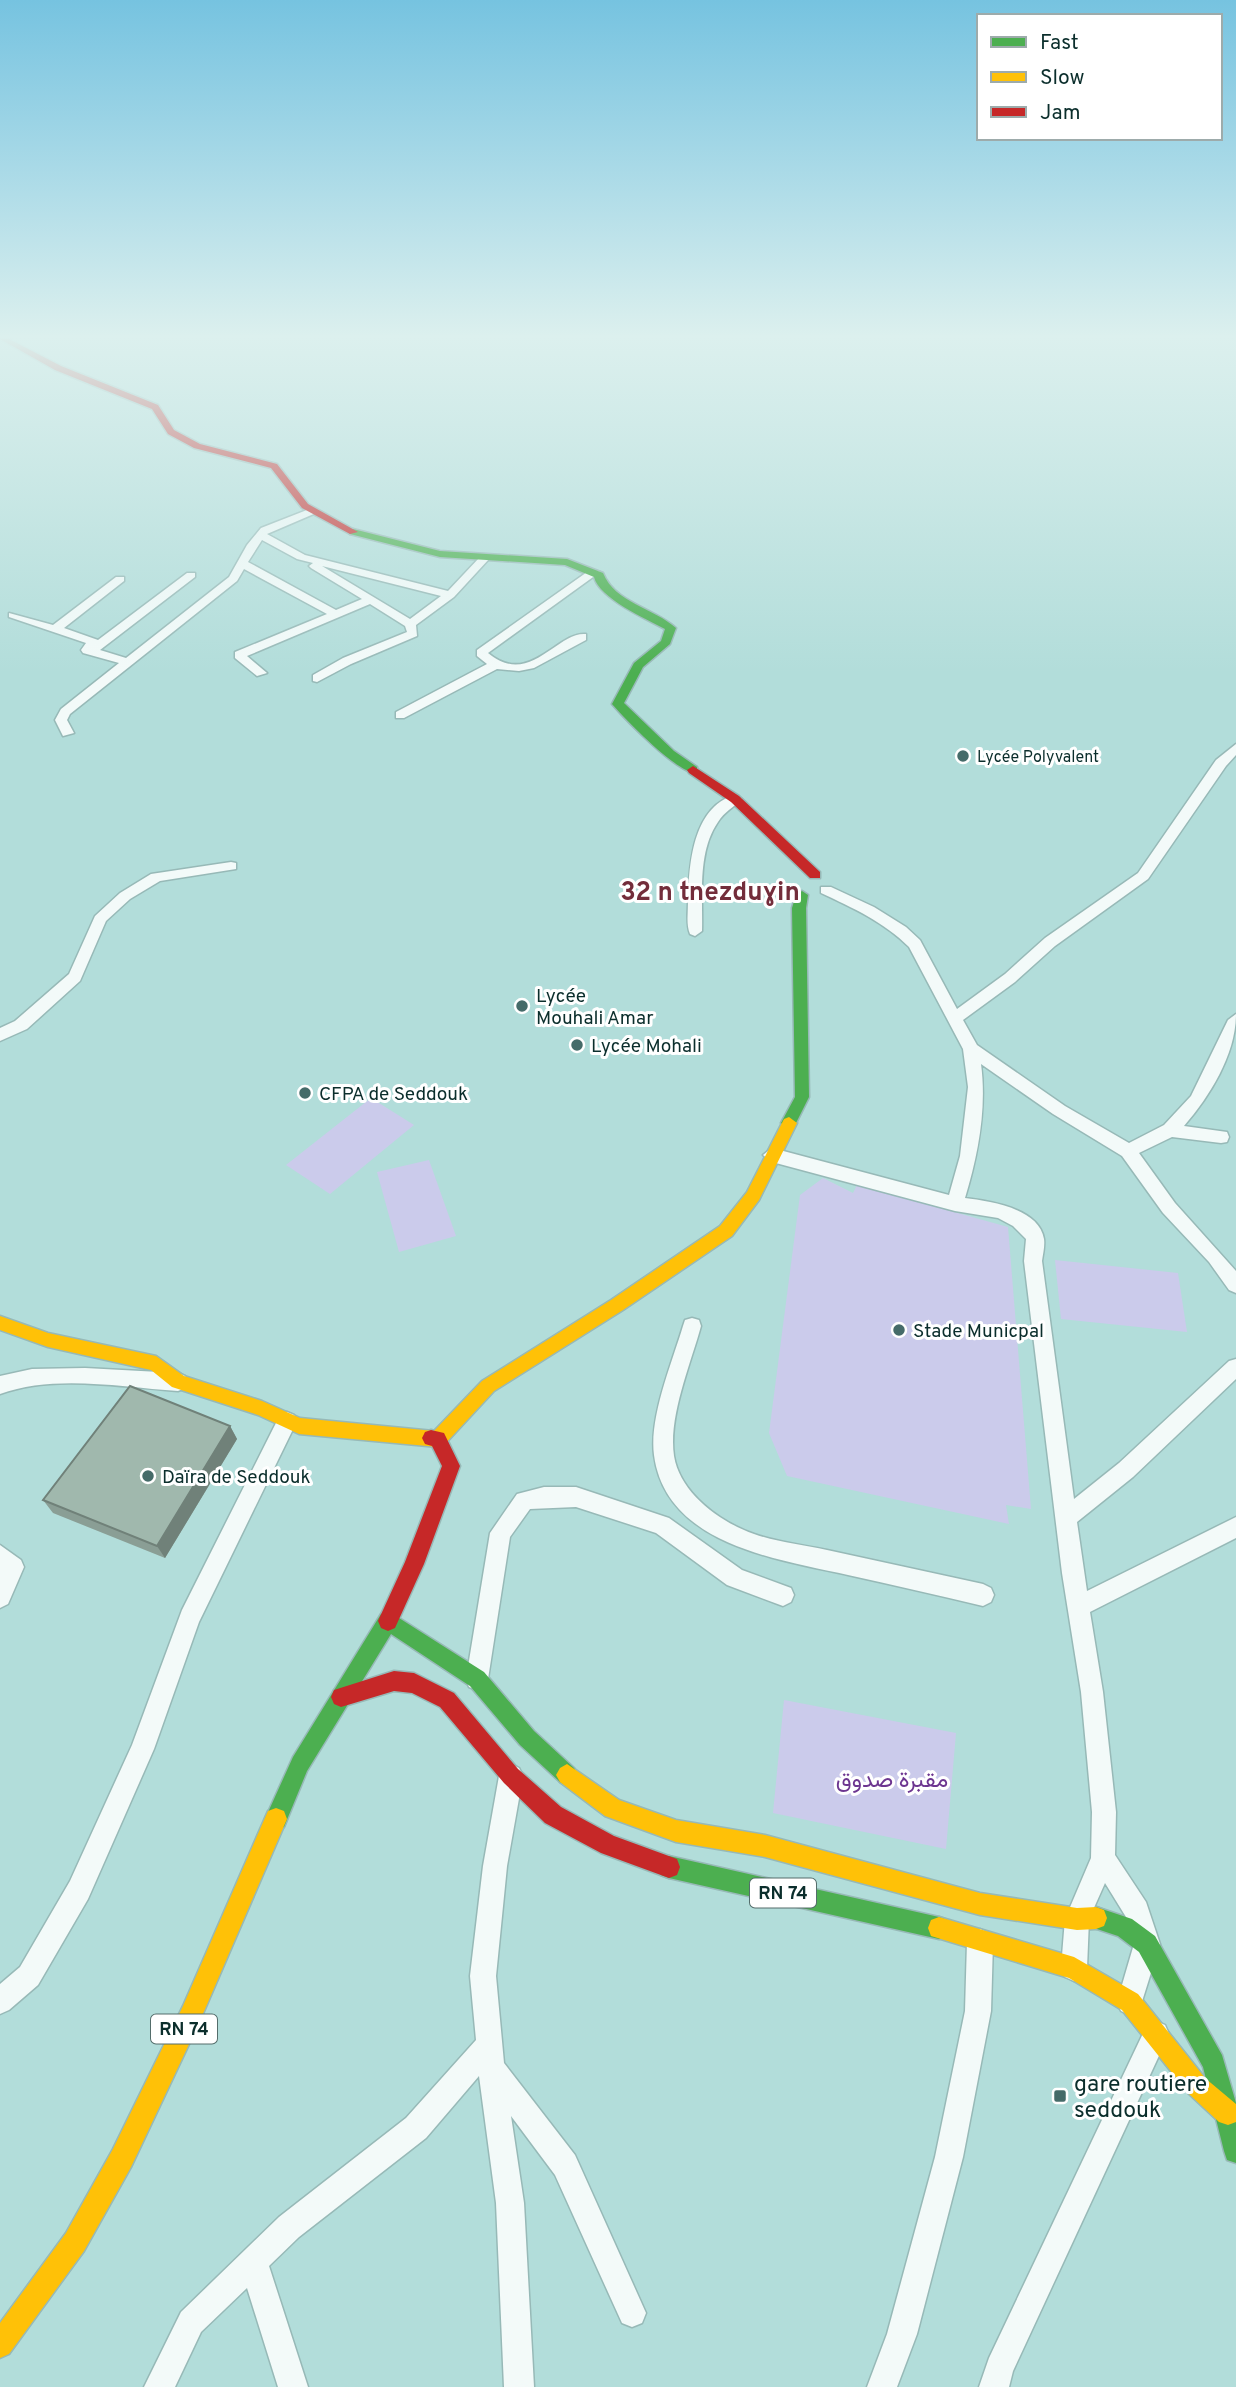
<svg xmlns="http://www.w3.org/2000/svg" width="1236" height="2387" viewBox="0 0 1236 2387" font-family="Overpass,Vazirmatn,sans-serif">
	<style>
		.green { fill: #cbcbeb }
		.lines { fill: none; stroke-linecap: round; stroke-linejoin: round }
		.street-casing { stroke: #97b9b7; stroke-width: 3 }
		.fast-casing { stroke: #97b9b7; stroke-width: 3 }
		.slow-casing { stroke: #97b9b7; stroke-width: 3 }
		.jam-casing { stroke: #97b9b7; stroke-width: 3 }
		.street { fill: #f3faf9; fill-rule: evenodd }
		.fast { fill: #4caf50; fill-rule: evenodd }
		.slow { fill: #ffc107; fill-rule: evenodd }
		.jam { fill: #c62828; fill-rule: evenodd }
		.wall { fill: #8a9e95 }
		.shaded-wall { fill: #708179 }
		.building { fill: #a0b8ad; stroke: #708179; stroke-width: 2 }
		.poi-dot { fill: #456b69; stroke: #fff; stroke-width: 2.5 }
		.labels { text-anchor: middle; stroke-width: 6; stroke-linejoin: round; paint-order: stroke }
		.far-poi-label { font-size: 16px; fill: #0b2e2c; stroke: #fff; text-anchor: start }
		.shield { fill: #fff; stroke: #546d6b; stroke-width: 2 }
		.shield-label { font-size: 18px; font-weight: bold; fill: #0b2e2c }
		.poi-label { font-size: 19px; fill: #0b2e2c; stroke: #fff; text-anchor: start }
		.near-park-label { font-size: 23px; fill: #6d3690; stroke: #fff }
		.near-poi-label { font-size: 23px; fill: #0b2e2c; stroke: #fff; text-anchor: start }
		.district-label { font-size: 26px; font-weight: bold; fill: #732d3b; stroke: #fff }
	</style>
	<rect width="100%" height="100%" fill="#b2ddda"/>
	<!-- green -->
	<path class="green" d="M 371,1098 L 414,1125 L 330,1194 L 286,1165 Z
		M 429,1160 L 456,1236 L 399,1252 L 377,1172 Z
		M 823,1178 L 853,1193 L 857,1185 L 1008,1227 L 1031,1509 L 1006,1505 L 1009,1524 L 787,1476 L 769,1433 L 800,1195 Z
		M 1055,1260 L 1178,1273 L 1187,1332 L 1061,1319 Z
		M 784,1700 L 956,1733 L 946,1849 L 773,1813 Z"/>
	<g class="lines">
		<!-- street casing -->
		<g class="street-casing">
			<path id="street" d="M 312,508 L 316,509 L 316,513 L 267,534 L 305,555 L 448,591 L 480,557 L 489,559 L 454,597 L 416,625 L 417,636 L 351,664 L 317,682 L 313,681 L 313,675 L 343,658 L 407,632 L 405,626 L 370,604 L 247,656 L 267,673 L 257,676 L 235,658 L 235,652 L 327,614 L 244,569 L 237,581 L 70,714 L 67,720 L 74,733 L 63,736 L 55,720 L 61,709 L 119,663 L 83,653 L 81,650 L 86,643 L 9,617 L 9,613 L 53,625 L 116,577 L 124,577 L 124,581 L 64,628 L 98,640 L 187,573 L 195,573 L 195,577 L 100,650 L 126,658 L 229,577 L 247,545 L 261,528 ZM 262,540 L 297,559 L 313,563 L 309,566 L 311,568 L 362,599 L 336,610 L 248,562 ZM 322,566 L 441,596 L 410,619 Z
				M 590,570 L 600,572 L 488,653 C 530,688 557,631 586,634 L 586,640 L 534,668 L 519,671 L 497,669 L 404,718 L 396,718 L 396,712 L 487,664 L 477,656 L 477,650 Z
				M 1236,744 L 1236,755 L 1226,766 L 1148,879 L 1055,946 L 1015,982 L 963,1020 L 977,1045 L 1065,1106 L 1129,1143 L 1164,1125 L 1191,1096 L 1228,1020 L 1236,1014 C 1236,1054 1210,1096 1184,1126 L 1227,1132 L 1229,1137 L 1227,1142 L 1221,1143 L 1172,1137 L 1139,1153 L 1175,1203 L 1236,1271 L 1236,1293 L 1229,1290 L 1209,1262 L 1163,1213 L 1122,1156 L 1053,1114 L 981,1064 C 987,1109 978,1155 965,1198 C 989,1201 1039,1208 1044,1239 C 1045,1246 1043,1254 1042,1261 L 1074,1499 L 1119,1463 L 1229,1361 L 1236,1359 L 1236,1379 L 1133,1477 L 1077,1522 L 1087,1591 L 1236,1517 L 1236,1538 L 1090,1612 L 1103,1692 L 1116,1812 L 1115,1855 L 1146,1902 L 1160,1944 L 1139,2011 L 1130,2015 L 1121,2011 L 1117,2002 L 1134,1944 L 1126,1917 L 1105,1883 L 1089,1919 L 1087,1968 L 1083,1977 L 1074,1981 L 1065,1977 L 1061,1968 L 1065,1919 L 1091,1858 L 1092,1812 L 1081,1692 L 1062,1573 L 1024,1261 L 1026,1239 L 1013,1226 L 998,1218 L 955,1211 L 772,1162 L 763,1155 L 772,1148 L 949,1195 L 960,1156 L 968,1087 L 963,1049 L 909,947 C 884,922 853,908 821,893 L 821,887 L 831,887 L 874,907 L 906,927 L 920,940 L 957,1009 L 1005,974 L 1045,938 L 1138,873 L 1216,760 Z
				M 735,795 L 742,799 C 734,807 724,812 718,822 C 697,852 703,897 702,931 L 695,936 L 690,934 C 686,925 688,913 688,902 C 689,866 692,807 735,795 Z
				M 231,862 L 236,863 L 236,869 L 160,881 L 130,899 L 106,921 L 80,981 L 27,1029 L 0,1041 L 0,1028 L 15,1021 L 69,974 L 95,916 L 120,893 L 151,874 Z
				M 692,1318 L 699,1320 L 701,1326 C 691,1363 668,1417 674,1456 C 680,1493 720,1522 754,1534 C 777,1542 803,1545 827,1550 C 879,1561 931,1573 983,1584 L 991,1588 L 994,1595 L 991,1602 L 983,1606 C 938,1595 893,1585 848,1575 C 777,1559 666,1545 654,1455 C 649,1417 672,1363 683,1326 L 685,1320 Z
				M 85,1368 L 178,1373 L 185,1376 L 188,1382 L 185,1388 L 178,1391 C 121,1387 54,1374 0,1394 L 0,1376 L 32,1369 Z
				M 287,1412 L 294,1415 L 297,1421 L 199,1622 L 154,1749 L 88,1899 L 38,1985 L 9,2010 L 0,2014 L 0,1984 L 20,1967 L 70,1881 L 132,1745 L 182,1610 L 280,1415 Z
				M 544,1487 L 576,1487 L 669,1518 L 742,1570 L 791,1588 L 794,1595 L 791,1602 L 783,1606 L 727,1585 L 656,1533 L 576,1507 L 530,1509 L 510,1537 L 488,1679 L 485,1687 L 477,1690 L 469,1687 L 466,1679 L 490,1533 L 517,1494 Z
				M 0,1545 L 21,1560 L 24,1567 L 8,1604 L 0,1608 Z
				M 511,1764 L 519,1768 L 523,1776 L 507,1866 L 496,1976 L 504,2063 L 575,2155 L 646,2313 L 642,2323 L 632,2327 L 622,2323 L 555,2175 L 511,2116 L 524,2203 L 534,2387 L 504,2387 L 496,2203 L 479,2076 L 426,2138 L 299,2237 L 269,2266 L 308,2387 L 278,2387 L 247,2288 L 201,2332 L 175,2387 L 144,2387 L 181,2312 L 279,2217 L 406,2118 L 476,2040 L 470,1976 L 483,1866 L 499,1776 L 503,1768 Z
				M 980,1929 L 989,1933 L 993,1942 L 991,2011 L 963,2157 L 917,2334 L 897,2387 L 867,2387 L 887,2334 L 935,2157 L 965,2011 L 967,1942 L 971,1933 Z
				M 1156,2021 L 1165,2025 L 1169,2034 L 1013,2371 L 1009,2387 L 979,2387 L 989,2358 L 1147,2025 Z"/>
		</g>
		<!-- fast casing -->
		<g class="fast-casing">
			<path id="fast" d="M 353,529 L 440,551 L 567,559 L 603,573 C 615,603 654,608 676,628 L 670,644 L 643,667 L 624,703 L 674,751 L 697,767 L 697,773 C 679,775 625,719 612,704 L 634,663 L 661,641 L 665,629 C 646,619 599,598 594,577 L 565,565 L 440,557 L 350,534 L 348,532 Z
				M 802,891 L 808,895 L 806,908 L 809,1097 L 794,1127 L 789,1129 L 781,1123 L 795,1097 L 792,908 L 796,895 Z
				M 388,1611 L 484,1672 L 534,1731 L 574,1768 L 578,1775 L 574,1782 L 567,1786 L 560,1782 L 520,1745 L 470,1686 L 391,1634 L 307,1771 L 284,1827 L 276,1830 L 268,1827 L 265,1819 L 293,1757 L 381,1614 Z
				M 669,1856 L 939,1917 L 947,1920 L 950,1928 L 947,1936 L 939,1939 L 669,1878 L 661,1875 L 658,1867 L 661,1859 Z
				M 1096,1907 L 1132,1919 L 1155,1936 L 1222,2055 L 1236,2103 L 1236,2163 L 1227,2160 L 1224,2151 L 1203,2067 L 1139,1952 L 1118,1936 L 1088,1926 L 1085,1918 L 1088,1910 Z"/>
		</g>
		<!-- slow casing -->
		<g class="slow-casing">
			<path id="slow" d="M 789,1117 L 797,1123 L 759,1200 L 732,1236 L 623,1310 L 494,1391 L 444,1445 L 438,1447 L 299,1434 L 258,1415 L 172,1387 L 151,1370 L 48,1347 L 0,1330 L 0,1316 L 48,1333 L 156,1356 L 184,1376 L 262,1401 L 300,1418 L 434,1431 L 482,1381 L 611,1300 L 720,1226 L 747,1192 L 784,1119 Z
				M 567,1764 L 619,1800 L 676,1820 L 765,1835 L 980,1893 L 1077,1908 L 1096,1907 L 1104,1910 L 1107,1918 L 1104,1926 L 1096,1929 L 1077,1930 L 980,1915 L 765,1857 L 676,1842 L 605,1816 L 560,1782 L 556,1775 L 560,1768 Z
				M 276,1808 L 284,1811 L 287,1819 L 199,2023 L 131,2167 L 84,2251 L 9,2354 L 0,2358 L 0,2323 L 66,2233 L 113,2149 L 183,2006 L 268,1811 Z
				M 939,1917 L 1074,1957 L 1138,1994 L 1205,2078 L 1236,2104 L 1236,2122 L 1228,2125 L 1219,2122 L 1189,2094 L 1122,2010 L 1069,1978 L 931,1936 L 928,1928 L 931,1920 Z"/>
		</g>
		<!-- jam casing -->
		<g class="jam-casing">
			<path id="jam" d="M 0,339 L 9,339 L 61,366 L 158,405 L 174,430 L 200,444 L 277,464 L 308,504 L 358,532 L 350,534 L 302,508 L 271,468 L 194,448 L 168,434 L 152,409 L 55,370 Z
				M 693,766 L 739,796 L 820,872 L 820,878 L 810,878 L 731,802 L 689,773 L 687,770 Z
				M 431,1430 L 444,1433 L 460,1466 L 424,1564 L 395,1628 L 388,1631 L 381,1628 L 378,1621 L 405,1562 L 442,1466 L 432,1446 L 425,1444 L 422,1438 L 425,1432 Z
				M 394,1671 L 414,1673 L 454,1693 L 518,1769 L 561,1807 L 614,1836 L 677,1859 L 680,1867 L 677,1875 L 669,1878 L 601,1853 L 545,1823 L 504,1783 L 440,1707 L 412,1693 L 394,1691 L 341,1707 L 334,1704 L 331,1697 L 334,1690 Z"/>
		</g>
		<!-- street -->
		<use href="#street" class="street"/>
		<!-- fast -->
		<use href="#fast" class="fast"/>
		<!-- slow -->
		<use href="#slow" class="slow"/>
		<!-- jam -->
		<use href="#jam" class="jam"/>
	</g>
	<!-- wall -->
	<path class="wall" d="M 230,1426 L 237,1439 L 165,1558 L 53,1513 L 43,1500 Z"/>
	<!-- shaded-wall -->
	<path class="shaded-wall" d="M 230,1426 L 237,1439 L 165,1558 L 157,1546 Z"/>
	<!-- building -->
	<path class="building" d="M 130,1386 L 230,1426 L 157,1546 L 43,1500 Z"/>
	<!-- sky -->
	<linearGradient id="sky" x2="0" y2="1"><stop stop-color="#76c3e0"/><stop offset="0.5" stop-color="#dcf0ee"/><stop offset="1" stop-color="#dcf0ee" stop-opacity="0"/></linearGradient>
	<rect width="1236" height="673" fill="url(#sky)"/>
	<!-- markers -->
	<g class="poi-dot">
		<circle cx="963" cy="756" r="7"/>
		<circle cx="522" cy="1006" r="7"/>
		<circle cx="577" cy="1045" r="7"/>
		<circle cx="305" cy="1093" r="7"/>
		<circle cx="899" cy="1330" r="7"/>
		<circle cx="148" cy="1476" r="7"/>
		<rect x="1053" y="2089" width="14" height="14" rx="3.5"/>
	</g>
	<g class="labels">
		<!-- far-poi labels -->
		<g class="far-poi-label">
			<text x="977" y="762">Lycée Polyvalent</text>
		</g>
		<!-- shield labels -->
		<g class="shield">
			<rect x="750" y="1878.5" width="66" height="29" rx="5"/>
			<rect x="151" y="2014.5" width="66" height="29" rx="5"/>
		</g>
		<g class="shield-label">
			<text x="783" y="1899">RN 74</text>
			<text x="184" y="2035">RN 74</text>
		</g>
		<!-- poi labels -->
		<g class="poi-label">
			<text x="536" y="1002">Lycée<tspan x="536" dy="22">Mouhali Amar</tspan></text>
			<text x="591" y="1052">Lycée Mohali</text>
			<text x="319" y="1100">CFPA de Seddouk</text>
			<text x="913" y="1337">Stade Municpal</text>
			<text x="162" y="1483">Daïra de Seddouk</text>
		</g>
		<!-- near-park labels -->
		<g class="near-park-label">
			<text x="892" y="1787">مقبرة صدوق</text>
		</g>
		<!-- near-poi labels -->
		<g class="near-poi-label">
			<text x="1074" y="2091">gare routiere<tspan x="1074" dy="26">seddouk</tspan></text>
		</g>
		<!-- district labels -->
		<g class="district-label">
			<text x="710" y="900">32 n tnezduɣin</text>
		</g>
	</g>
	<!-- legend -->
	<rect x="977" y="14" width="245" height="126" fill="#ffffff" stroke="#9dabab" stroke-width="2"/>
	<rect x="991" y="37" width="35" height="10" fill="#4caf50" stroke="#9dabab" stroke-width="2"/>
	<text x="1040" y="49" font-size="21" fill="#0b2e2c">Fast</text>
	<rect x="991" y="72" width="35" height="10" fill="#ffc107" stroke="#9dabab" stroke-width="2"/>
	<text x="1040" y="84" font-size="21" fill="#0b2e2c">Slow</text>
	<rect x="991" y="107" width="35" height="10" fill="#c62828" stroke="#9dabab" stroke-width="2"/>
	<text x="1040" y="119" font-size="21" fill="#0b2e2c">Jam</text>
</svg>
